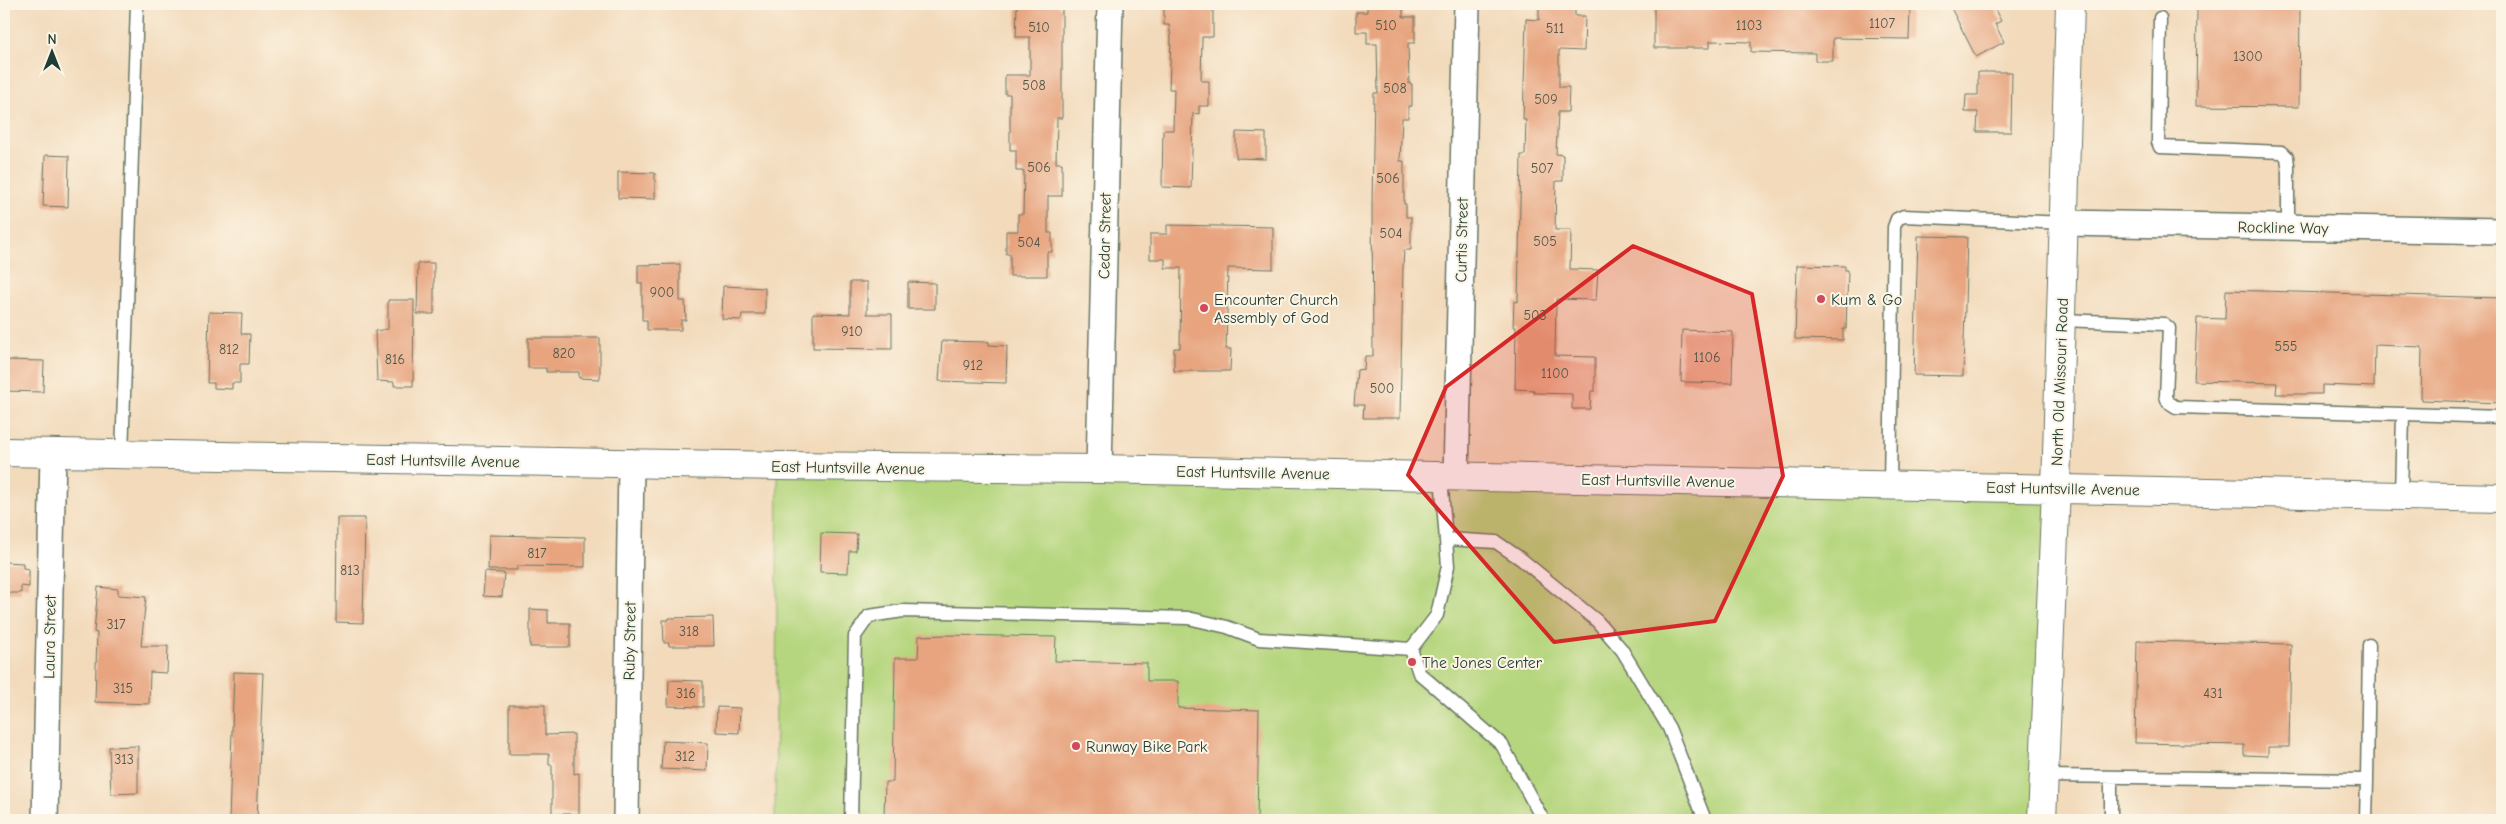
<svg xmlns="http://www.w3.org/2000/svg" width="2506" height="824" viewBox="0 0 2506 824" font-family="'Comic Neue',sans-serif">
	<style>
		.green { fill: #b5d67e; stroke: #6a8a59 }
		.building { fill: #e7a47f }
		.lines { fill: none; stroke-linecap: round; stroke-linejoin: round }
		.service-casing { stroke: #697463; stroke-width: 15 }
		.minor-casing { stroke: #697463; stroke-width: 28 }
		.secondary-casing { stroke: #697463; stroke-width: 30 }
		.service { stroke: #fff; stroke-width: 12 }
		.minor { stroke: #fff; stroke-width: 25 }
		.secondary { stroke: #fff; stroke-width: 28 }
		.marked { fill: #d62828; fill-opacity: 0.2; stroke: #d62828; stroke-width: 4; stroke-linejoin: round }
		.poi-dot { fill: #d1495b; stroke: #fcf5e5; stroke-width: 2 }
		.labels { text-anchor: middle; stroke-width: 4; stroke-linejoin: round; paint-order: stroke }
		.number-label { font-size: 14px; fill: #515747 }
		.street-label { font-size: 16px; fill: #1f3d34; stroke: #fcf5e5 }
		.poi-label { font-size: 16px; fill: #1f3d34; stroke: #fcf5e5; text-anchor: start }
	</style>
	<rect width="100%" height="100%" fill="#fcf5e5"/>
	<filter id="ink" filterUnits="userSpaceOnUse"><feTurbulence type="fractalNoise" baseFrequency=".02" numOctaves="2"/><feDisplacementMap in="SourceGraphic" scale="10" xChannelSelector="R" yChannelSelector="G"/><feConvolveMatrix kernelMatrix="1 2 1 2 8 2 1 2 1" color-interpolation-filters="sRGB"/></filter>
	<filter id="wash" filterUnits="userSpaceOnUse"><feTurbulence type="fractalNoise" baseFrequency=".0096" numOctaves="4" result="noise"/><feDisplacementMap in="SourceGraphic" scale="20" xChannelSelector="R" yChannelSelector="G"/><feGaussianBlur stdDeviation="1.12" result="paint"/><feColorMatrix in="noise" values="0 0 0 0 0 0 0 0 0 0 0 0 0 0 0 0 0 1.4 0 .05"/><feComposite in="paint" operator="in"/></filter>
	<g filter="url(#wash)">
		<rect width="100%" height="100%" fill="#f2dabb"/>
		<!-- green -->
		<path class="green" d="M 778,466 L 2056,488 L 2042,820 L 775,820 Z"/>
		<g id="blocks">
			<!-- building -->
			<path class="building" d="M 1017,4 L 1059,4 L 1058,7 L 1062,7 L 1062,118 L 1057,118 L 1056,163 L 1062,163 L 1062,196 L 1048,196 L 1048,233 L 1052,233 L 1052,252 L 1047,252 L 1047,276 L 1010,276 L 1010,254 L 1006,254 L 1006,231 L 1018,231 L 1018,214 L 1023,214 L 1024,171 L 1016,171 L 1016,150 L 1010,150 L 1010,94 L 1005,94 L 1005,75 L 1030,75 L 1030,37 L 1016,37 Z
				M 1164,4 L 1213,4 L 1213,37 L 1202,37 L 1201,81 L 1209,81 L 1209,106 L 1199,106 L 1199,114 L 1193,113 L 1191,188 L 1162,187 L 1163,130 L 1173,130 L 1174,89 L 1169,89 L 1171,39 L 1169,25 L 1164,25 Z
				M 1367,4 L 1403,4 L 1403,17 L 1415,17 L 1415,43 L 1408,43 L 1409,84 L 1412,84 L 1412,106 L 1408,106 L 1408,118 L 1402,118 L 1400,161 L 1404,161 L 1404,204 L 1406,204 L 1406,217 L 1411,217 L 1411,250 L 1404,250 L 1403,267 L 1400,418 L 1363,418 L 1364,405 L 1354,405 L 1357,370 L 1364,369 L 1365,356 L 1373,356 L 1372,204 L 1374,93 L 1378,93 L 1377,44 L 1367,44 L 1367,32 L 1356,32 L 1356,12 L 1367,12 Z
				M 1539,4 L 1575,4 L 1575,16 L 1585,16 L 1584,51 L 1559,50 L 1559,87 L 1569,87 L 1568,112 L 1558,112 L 1556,154 L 1563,155 L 1563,181 L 1556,181 L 1555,230 L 1571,230 L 1570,269 L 1598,270 L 1596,300 L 1556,299 L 1555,356 L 1595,357 L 1595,391 L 1591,391 L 1590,409 L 1572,409 L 1572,394 L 1534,393 L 1534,390 L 1515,389 L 1516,327 L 1513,327 L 1514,301 L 1518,302 L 1521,155 L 1525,155 L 1526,120 L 1523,120 L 1526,19 L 1539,20 Z
				M 1654,4 L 1788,8 L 1788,5 L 1887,6 L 1886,8 L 1910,9 L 1909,39 L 1833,38 L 1833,61 L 1815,61 L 1815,53 L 1751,52 L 1751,42 L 1710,41 L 1710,48 L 1654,48 Z
				M 1949,4 L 1992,4 L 2001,21 L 1995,24 L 2004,42 L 1976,57 Z
				M 2197,5 L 2300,6 L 2299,107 L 2196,106 Z
				M 1978,72 L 2012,72 L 2011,132 L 1977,132 L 1978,112 L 1965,112 L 1966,95 L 1978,95 Z
				M 1236,132 L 1266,133 L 1266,159 L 1236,158 Z
				M 45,155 L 69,156 L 68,207 L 43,206 Z
				M 618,172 L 655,173 L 655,199 L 618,198 Z
				M 1167,225 L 1273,227 L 1273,269 L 1228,268 L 1226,349 L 1231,349 L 1230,371 L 1174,371 L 1174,348 L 1180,348 L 1181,268 L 1165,268 L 1165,259 L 1150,259 L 1150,234 L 1167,234 Z
				M 1918,236 L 1967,237 L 1963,376 L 1914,375 Z
				M 418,263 L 434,263 L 434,314 L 417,314 Z
				M 680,264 L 680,301 L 685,301 L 686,320 L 681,320 L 681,330 L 647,330 L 647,320 L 642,320 L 642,283 L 638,283 L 638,265 Z
				M 1797,265 L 1845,266 L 1845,270 L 1848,270 L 1846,329 L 1843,329 L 1843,340 L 1795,339 Z
				M 850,282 L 867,282 L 867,314 L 892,314 L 892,349 L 813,348 L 813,313 L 850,314 Z
				M 908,282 L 935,283 L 935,309 L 908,309 Z
				M 723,286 L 765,288 L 765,314 L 742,314 L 741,320 L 722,319 Z
				M 2226,290 L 2502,298 L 2502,403 L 2421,400 L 2422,347 L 2375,345 L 2374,387 L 2322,385 L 2322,394 L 2276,394 L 2277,383 L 2194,381 L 2197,318 L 2225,319 Z
				M 388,300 L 414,300 L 413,386 L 394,386 L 394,382 L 377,381 L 375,331 L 388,329 Z
				M 209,312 L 242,313 L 241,334 L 250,334 L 249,364 L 240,364 L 240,383 L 232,383 L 232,389 L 214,388 L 214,383 L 207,383 Z
				M 1682,330 L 1733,332 L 1732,383 L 1681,382 Z
				M 528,338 L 600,338 L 600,379 L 579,378 L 579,372 L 546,372 L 546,368 L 528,368 Z
				M 942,341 L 989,342 L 989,345 L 1007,346 L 1006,383 L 939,381 Z
				M 4,360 L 44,361 L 43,392 L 4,391 Z
				M 337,518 L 365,518 L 363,623 L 336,622 Z
				M 821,533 L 857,534 L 856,551 L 849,551 L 848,573 L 820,572 Z
				M 489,535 L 585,537 L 585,567 L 517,566 L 517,570 L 488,570 Z
				M 4,562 L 23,563 L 23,568 L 29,569 L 29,587 L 21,586 L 21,593 L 4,593 Z
				M 485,572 L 504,573 L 502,597 L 483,596 Z
				M 98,587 L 118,589 L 118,595 L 146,597 L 141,646 L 168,646 L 167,673 L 150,672 L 149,704 L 95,702 L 97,633 L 94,632 Z
				M 530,609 L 548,610 L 548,623 L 570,623 L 570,647 L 530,647 Z
				M 713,617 L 714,646 L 669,646 L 669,643 L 664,643 L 663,620 L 669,620 L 669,618 Z
				M 946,635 L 1056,637 L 1055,661 L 1147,663 L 1147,681 L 1178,681 L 1178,708 L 1259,710 L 1257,820 L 923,820 L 923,818 L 884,817 L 885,782 L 893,782 L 895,658 L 918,658 L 919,636 Z
				M 2137,641 L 2291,644 L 2289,747 L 2268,747 L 2268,756 L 2244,755 L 2244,745 L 2135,743 Z
				M 234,672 L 263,673 L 257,820 L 229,820 Z
				M 669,680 L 703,681 L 703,707 L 668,706 Z
				M 509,705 L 545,705 L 545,735 L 574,734 L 574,774 L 579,773 L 579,814 L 552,814 L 552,765 L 549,765 L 549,754 L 509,754 Z
				M 717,707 L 740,708 L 739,733 L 716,732 Z
				M 663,741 L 708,743 L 707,771 L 661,769 Z
				M 138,746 L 138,793 L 111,794 L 109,747 Z"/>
		</g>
	</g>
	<g filter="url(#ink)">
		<use href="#blocks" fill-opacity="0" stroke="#697463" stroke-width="1"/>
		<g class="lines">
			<!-- service casing -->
			<g class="service-casing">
				<path id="service" d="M 2160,18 L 2158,142 L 2160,147 L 2282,152 L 2287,157 L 2288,165 L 2288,227
					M 2061,320 L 2164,324 L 2169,328 L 2166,396 L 2168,402 L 2176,407 L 2502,417
					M 122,455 L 137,4
					M 1890,485 L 1894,227 L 1897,219 L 1904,216 L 2064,223
					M 2401,496 L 2403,415
					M 1447,539 L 1496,542 L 1521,559 L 1597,621 L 1622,650 L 1669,728 L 1705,820
					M 1411,649 L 1419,673 L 1502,745 L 1543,820
					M 2044,776 L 2367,780 L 2369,645
					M 2111,777 L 2111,820
					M 851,820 L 855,636 L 869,616 L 903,611 L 1188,618 L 1227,627 L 1259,639 L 1411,649 L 1437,615 L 1448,566 L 1441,476
					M 2366,820 L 2367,780"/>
			</g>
			<!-- minor casing -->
			<g class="minor-casing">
				<path id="minor" d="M 2064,223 L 2502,231
					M 1099,469 L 1110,4
					M 1456,477 L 1467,4
					M 45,820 L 53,454
					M 626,820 L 631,462"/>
			</g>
			<!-- secondary casing -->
			<g class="secondary-casing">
				<path id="secondary" d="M 4,452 L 778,466 L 1099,469 L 2502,498
					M 2042,820 L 2056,488 L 2070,4"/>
			</g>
			<!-- service -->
			<use href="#service" class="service"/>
			<!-- minor -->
			<use href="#minor" class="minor"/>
			<!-- secondary -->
			<use href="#secondary" class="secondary"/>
		</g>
	</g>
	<!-- marked area -->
	<path class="marked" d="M 1633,246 L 1752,294 L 1783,476 L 1715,621 L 1554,642 L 1408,475 L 1446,387 Z"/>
	<!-- markers -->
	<g class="poi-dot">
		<circle cx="1821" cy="299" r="5"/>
		<circle cx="1204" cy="308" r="5"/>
		<circle cx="1412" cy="662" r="5"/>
		<circle cx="1076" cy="746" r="5"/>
	</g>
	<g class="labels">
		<!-- number labels -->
		<g class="number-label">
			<text x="1882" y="28">1107</text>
			<text x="1386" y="30">510</text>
			<text x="1749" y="30">1103</text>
			<text x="1039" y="32">510</text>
			<text x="1555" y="33">511</text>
			<text x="2248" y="61">1300</text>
			<text x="1034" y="90">508</text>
			<text x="1395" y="93">508</text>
			<text x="1546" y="104">509</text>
			<text x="1039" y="172">506</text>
			<text x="1542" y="173">507</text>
			<text x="1388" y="183">506</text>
			<text x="1391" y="238">504</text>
			<text x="1545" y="246">505</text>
			<text x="1029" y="247">504</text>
			<text x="662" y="297">900</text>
			<text x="1535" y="320">503</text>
			<text x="852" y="336">910</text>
			<text x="2286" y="351">555</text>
			<text x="229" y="354">812</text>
			<text x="564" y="358">820</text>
			<text x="1707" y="362">1106</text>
			<text x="395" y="364">816</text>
			<text x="973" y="370">912</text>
			<text x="1555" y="378">1100</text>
			<text x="1382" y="393">500</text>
			<text x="537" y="558">817</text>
			<text x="350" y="575">813</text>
			<text x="116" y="629">317</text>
			<text x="689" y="636">318</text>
			<text x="123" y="693">315</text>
			<text x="686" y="698">316</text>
			<text x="2213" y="698">431</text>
			<text x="685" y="761">312</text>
			<text x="124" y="764">313</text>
		</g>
		<!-- street labels -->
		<g class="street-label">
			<text transform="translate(2283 227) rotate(1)" y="6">Rockline Way</text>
			<text transform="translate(1104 236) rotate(-89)" y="6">Cedar Street</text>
			<text transform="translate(1461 240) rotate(-89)" y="6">Curtis Street</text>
			<text transform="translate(2059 382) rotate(-88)" y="6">North Old Missouri Road</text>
			<text transform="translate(443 460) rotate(1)" y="6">East Huntsville Avenue</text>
			<text transform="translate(848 467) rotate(1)" y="6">East Huntsville Avenue</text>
			<text transform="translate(1253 472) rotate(1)" y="6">East Huntsville Avenue</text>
			<text transform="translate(1658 480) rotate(1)" y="6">East Huntsville Avenue</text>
			<text transform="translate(2063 488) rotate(1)" y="6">East Huntsville Avenue</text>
			<text transform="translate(49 637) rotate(-89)" y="6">Laura Street</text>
			<text transform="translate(629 641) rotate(-89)" y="6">Ruby Street</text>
		</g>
		<!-- poi labels -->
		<g class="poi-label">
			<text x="1214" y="305">Encounter Church<tspan x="1214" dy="18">Assembly of God</tspan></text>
			<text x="1831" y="305">Kum &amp; Go</text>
			<text x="1422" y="668">The Jones Center</text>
			<text x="1086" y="752">Runway Bike Park</text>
		</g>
	</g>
	<!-- margin -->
	<rect width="2506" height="824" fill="none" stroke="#fcf5e5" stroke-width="20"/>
	<!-- north arrow -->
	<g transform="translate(52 52)" stroke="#fcf5e5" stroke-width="4" paint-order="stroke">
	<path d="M0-4L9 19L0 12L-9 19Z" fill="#1f3d34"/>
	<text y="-8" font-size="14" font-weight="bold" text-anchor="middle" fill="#1f3d34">N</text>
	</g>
</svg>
